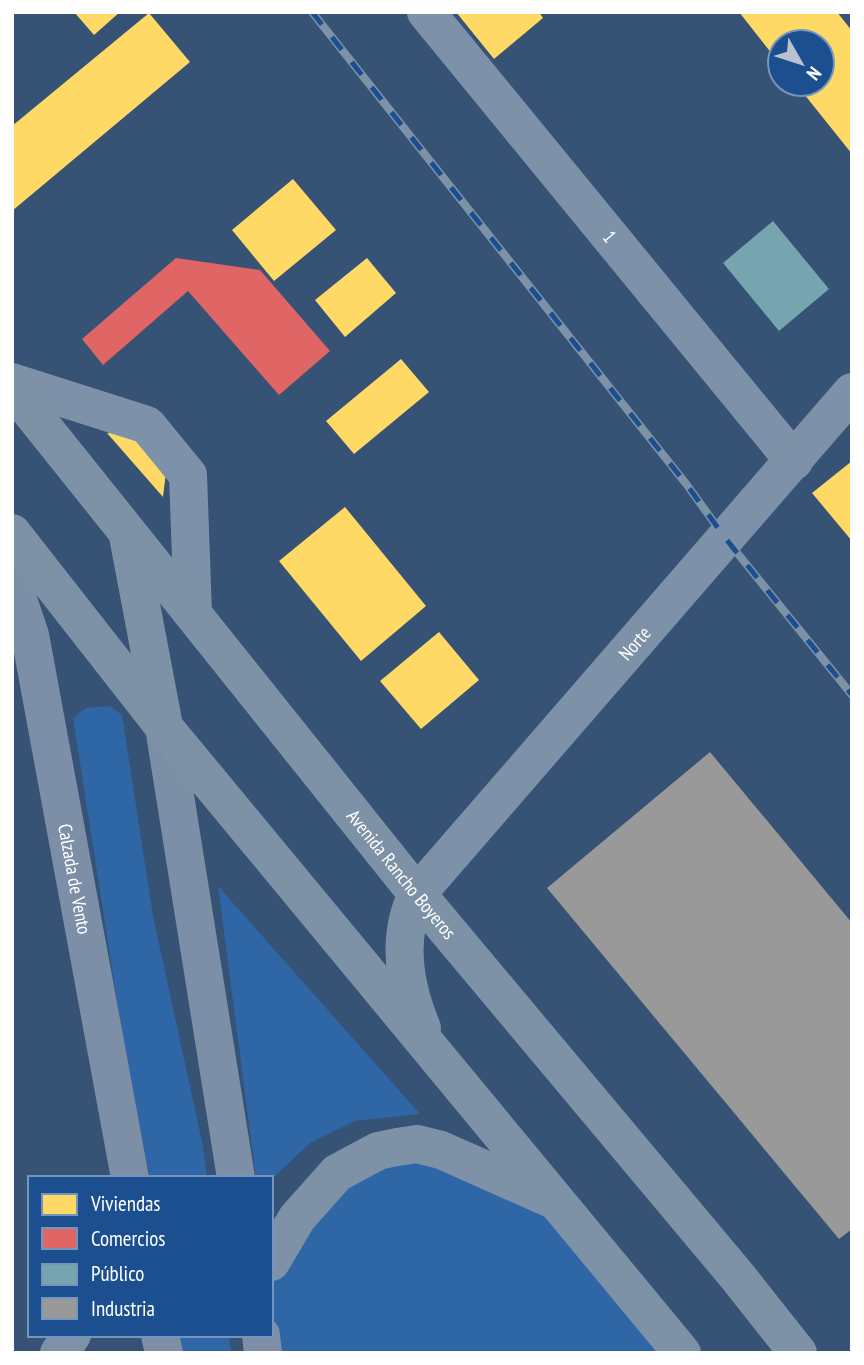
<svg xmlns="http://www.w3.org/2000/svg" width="864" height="1365" viewBox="0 0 864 1365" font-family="'PT Sans Narrow',sans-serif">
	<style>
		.green { fill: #2f66a5 }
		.homes { fill: #ffd966 }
		.shops { fill: #e06666 }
		.public { fill: #76a5af }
		.industry { fill: #999 }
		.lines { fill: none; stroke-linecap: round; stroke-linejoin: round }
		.minor { stroke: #7d92a8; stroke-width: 38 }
		.major { stroke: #7d8ea7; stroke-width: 38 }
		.highway { stroke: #7e92a7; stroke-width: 38 }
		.rail-casing { stroke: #7e92a7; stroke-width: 8 }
		.rail { stroke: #1b4f8f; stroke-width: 5; stroke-dasharray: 16; stroke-linecap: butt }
		.labels { text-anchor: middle; stroke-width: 7; stroke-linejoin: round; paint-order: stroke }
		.street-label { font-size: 19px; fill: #fff; stroke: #1b4f8f }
	</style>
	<rect width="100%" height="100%" fill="#365274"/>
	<!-- green -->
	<path class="green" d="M 110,706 L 122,715 L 153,916 L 203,1146 L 207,1178 L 150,1178 L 122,1033 L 73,718 L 86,708 Z
		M 218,886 L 420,1114 L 355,1121 L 310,1143 L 271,1180 L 271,1178 L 256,1178 Z
		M 397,1147 L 515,1181 L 675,1353 L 263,1353 L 271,1335 L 271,1273 L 288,1232 Z
		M 179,1335 L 229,1335 L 231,1353 L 183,1353 Z"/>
	<!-- homes -->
	<path class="homes" d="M 74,12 L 120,12 L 94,35 Z
		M 456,12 L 539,12 L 543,18 L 494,59 Z
		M 739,12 L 837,12 L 852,31 L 852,154 L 796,84 L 822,84 L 822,42 L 780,42 L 780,64 Z
		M 149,13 L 190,62 L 12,211 L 12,126 Z
		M 293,179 L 336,230 L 274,281 L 232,230 Z
		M 367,258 L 396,293 L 345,337 L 315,300 Z
		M 401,359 L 429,392 L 354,454 L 326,421 Z
		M 107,433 L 142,434 L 167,464 L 163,497 Z
		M 852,461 L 852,541 L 812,493 Z
		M 345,507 L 426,606 L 361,661 L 279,561 Z
		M 439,632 L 479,680 L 421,729 L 380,681 Z"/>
	<!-- shops -->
	<path class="shops" d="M 176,258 L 260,270 L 330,351 L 279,395 L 188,291 L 103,365 L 82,339 Z"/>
	<!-- public -->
	<path class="public" d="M 773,221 L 829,289 L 779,331 L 723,263 Z"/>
	<!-- industry -->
	<path class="industry" d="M 710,752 L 852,923 L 852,1229 L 839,1239 L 547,888 Z"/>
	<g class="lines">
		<!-- minor -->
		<g class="minor">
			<path id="s1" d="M 426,12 L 794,461"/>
			<path d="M 12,382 L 147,425 L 188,475 L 193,613"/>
			<path id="s2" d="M 417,894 L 852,392"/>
			<path d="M 59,1353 L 72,1335"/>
		</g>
		<!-- major -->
		<g class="major">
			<path id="s3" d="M 12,582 L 30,635 L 130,1178"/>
			<path d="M 164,727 L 236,1178"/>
			<path d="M 160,1335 L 164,1353"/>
			<path d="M 261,1335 L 263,1353"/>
		</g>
		<!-- highway -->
		<g class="highway">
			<path id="s4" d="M 12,388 L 417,894 L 737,1276 L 798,1353"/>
			<path d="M 12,533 L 164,727 L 682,1353"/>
			<path d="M 128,536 L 163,721"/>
			<path d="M 417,894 C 396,938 404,985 422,1028"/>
			<path d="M 271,1262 L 297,1218 L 337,1173 L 378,1151 L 397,1147 L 417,1144 L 441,1150 L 549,1198"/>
		</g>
		<!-- rail casing -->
		<g class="rail-casing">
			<path id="rail" d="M 312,12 L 687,485 L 726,539 L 852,695"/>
		</g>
		<!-- rail -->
		<use href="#rail" class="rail"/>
	</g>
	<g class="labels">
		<!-- street labels -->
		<g class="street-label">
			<text dy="7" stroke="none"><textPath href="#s1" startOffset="290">1</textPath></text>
			<text dy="7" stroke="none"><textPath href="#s2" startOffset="332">Norte</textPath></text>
			<text dy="7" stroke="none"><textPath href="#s4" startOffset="623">Avenida Rancho Boyeros</textPath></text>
			<text dy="7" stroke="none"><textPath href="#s3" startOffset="304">Calzada de Vento</textPath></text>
		</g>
	</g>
	<!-- border -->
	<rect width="864" height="1365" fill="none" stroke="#ffffff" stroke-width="28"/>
	<!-- legend -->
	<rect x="28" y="1176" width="245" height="161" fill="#1b4f8f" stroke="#7695bc" stroke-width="2"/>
	<rect x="42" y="1194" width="35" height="21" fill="#ffd966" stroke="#7695bc" stroke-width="2"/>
	<text x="91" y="1211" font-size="21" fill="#ffffff">Viviendas</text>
	<rect x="42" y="1228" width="35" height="21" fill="#e06666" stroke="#7695bc" stroke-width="2"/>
	<text x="91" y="1246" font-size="21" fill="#ffffff">Comercios</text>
	<rect x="42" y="1264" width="35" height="21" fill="#76a5af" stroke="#7695bc" stroke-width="2"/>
	<text x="91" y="1281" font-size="21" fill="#ffffff">Público</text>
	<rect x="42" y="1298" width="35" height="21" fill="#999999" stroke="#7695bc" stroke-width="2"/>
	<text x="91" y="1316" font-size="21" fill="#ffffff">Industria</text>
	<!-- north arrow -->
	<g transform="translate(801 63) rotate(129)"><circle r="33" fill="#1b4f8f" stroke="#7695bc" stroke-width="2"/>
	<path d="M0-5L12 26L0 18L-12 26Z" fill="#b9c2ce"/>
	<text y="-10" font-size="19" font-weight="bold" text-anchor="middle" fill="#ffffff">N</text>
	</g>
</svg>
